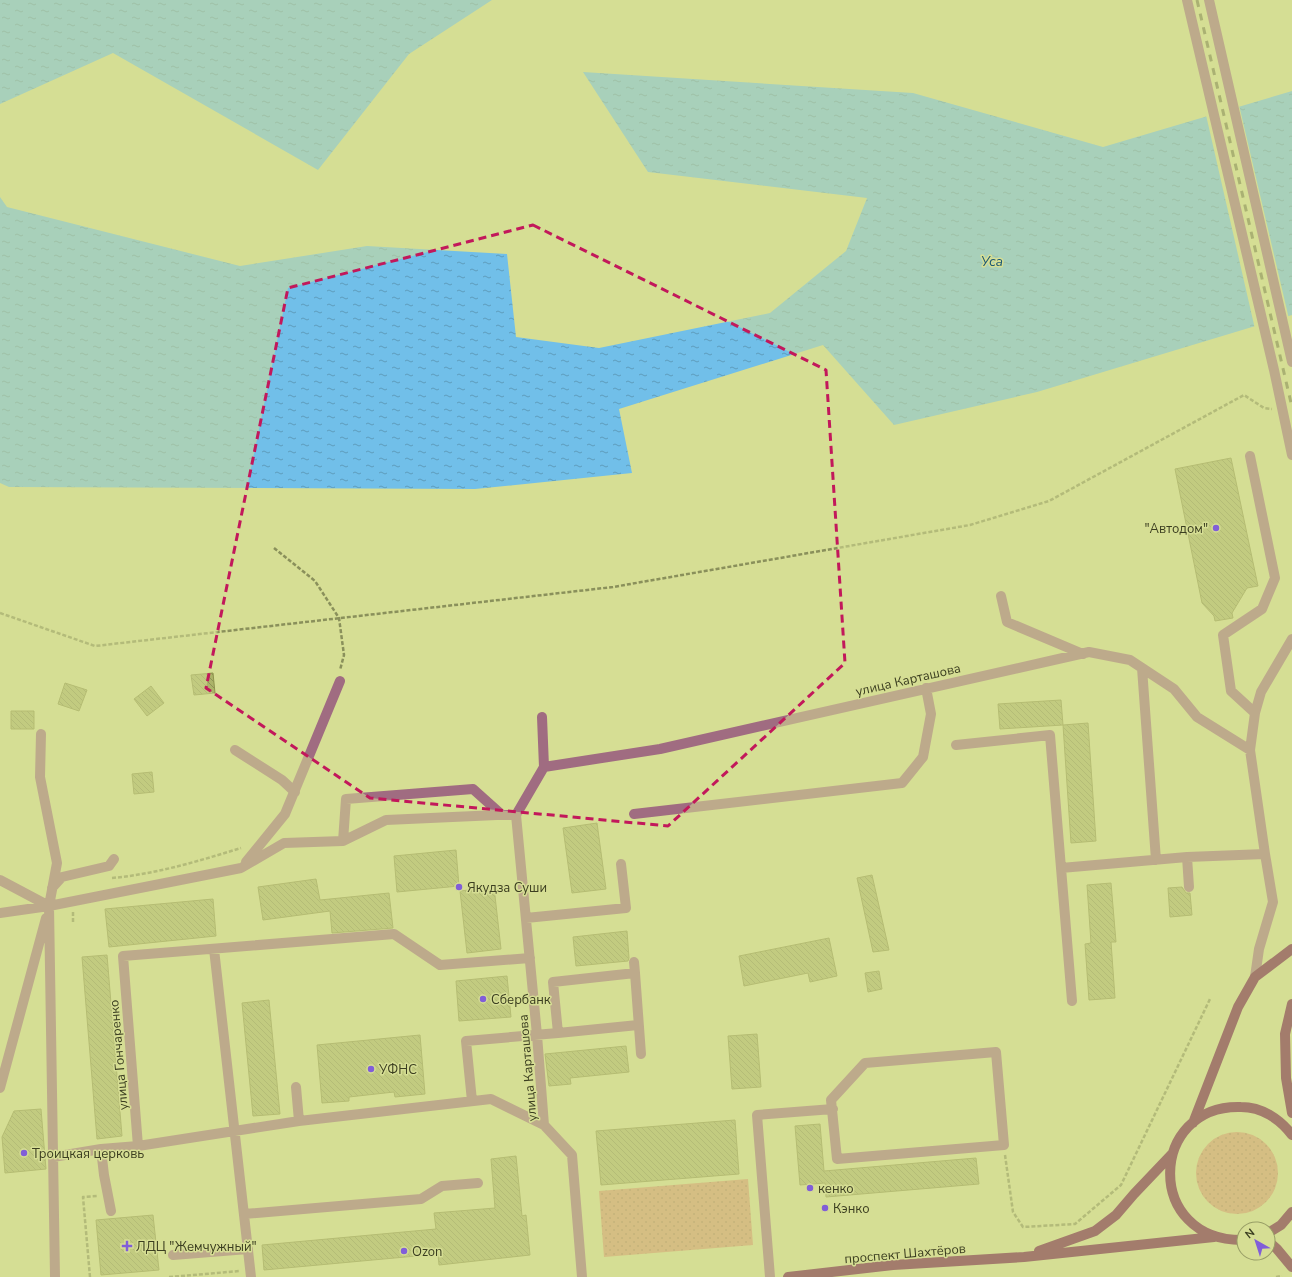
<svg xmlns="http://www.w3.org/2000/svg" width="1292" height="1277" viewBox="0 0 1292 1277" font-family="'Nunito Sans',sans-serif">
	<style>
		.grass { fill: url(#grass-dots) }
		.water { fill: url(#water-ripples) }
		.pier { fill: #d6de94 }
		.building { fill: url(#building-back-hatch); stroke: #8e944c }
		.lines { fill: none; stroke-linecap: round; stroke-linejoin: round }
		.path { stroke: #8a905b; stroke-width: 2.5; stroke-dasharray: 4 2; stroke-linecap: butt }
		.minor { stroke: #a06c81; stroke-width: 10 }
		.major { stroke: #66063d; stroke-width: 10 }
		.rail { stroke: #767b4c; stroke-width: 3; stroke-dasharray: 7 7; stroke-linecap: butt }
		.marked { fill: none; stroke: #c2185b; stroke-width: 3; stroke-dasharray: 8 5; stroke-linejoin: round }
		.poi-dot { fill: #815ed8; stroke: #d6de94; stroke-width: 1.5 }
		.labels { text-anchor: middle; stroke-width: 3; stroke-linejoin: round; paint-order: stroke }
		.poi-label { font-size: 13px; fill: #3b3e20; stroke: #d6de94; text-anchor: start }
		.street-label { font-size: 13px; fill: #3b3e20; stroke: #d6de94 }
		.water-label { font-size: 14px; font-style: italic; fill: #1c5875; stroke: #d6de94 }
	</style>
	<defs>
		<pattern id="grass-dots" width="8" height="8" patternUnits="userSpaceOnUse"><rect width="8" height="8" fill="#d6976f"/><path d="M2 2h.1M6 6h.1" fill="none" stroke="#af7d5b" stroke-width="1.8" stroke-linecap="round"/></pattern>
		<pattern id="water-ripples" width="26" height="14" patternUnits="userSpaceOnUse"><rect width="26" height="14" fill="#71bfe9"/><path d="M2 4q2-2 4 0t4 0M15 11q2-2 4 0t4 0" fill="none" stroke="#5e9dbc"/></pattern>
		<pattern id="building-back-hatch" width="6" height="6" patternUnits="userSpaceOnUse"><rect width="6" height="6" fill="#acb369"/><path d="M-1 5l2 2M0 0l6 6M5-1l2 2" fill="none" stroke="#8d9356"/></pattern>
	</defs>
	<rect width="100%" height="100%" fill="#d6de94"/>
	<!-- grass -->
	<path class="grass" d="M1196 1173a41 41 0 1 1 82 0a41 41 0 1 1-82 0Z
		M 748,1179 L 753,1245 L 604,1257 L 599,1191 Z"/>
	<!-- water -->
	<path class="water" d="M 0,0 L 492,0 L 409,54 L 318,170 L 113,53 L 0,104 Z
		M 583,72 L 913,93 L 1103,147 L 1292,91 L 1292,315 L 1037,392 L 894,425 L 823,345 L 619,409 L 632,473 L 475,489 L 9,487 L 0,483 L 0,197 L 7,207 L 240,266 L 367,246 L 507,254 L 516,337 L 599,348 L 770,313 L 846,251 L 867,198 L 648,172 Z"/>
	<!-- pier -->
	<path class="pier" d="M 1239,105 L 1289,319 L 1255,329 L 1206,115 Z"/>
	<!-- building -->
	<path class="building" d="M 1231,458 L 1258,586 L 1247,588 L 1232,613 L 1233,618 L 1215,621 L 1214,616 L 1202,603 L 1175,469 Z
		M 213,673 L 215,693 L 194,695 L 191,675 Z
		M 65,683 L 87,690 L 79,711 L 58,704 Z
		M 151,686 L 164,703 L 147,716 L 134,699 Z
		M 1061,700 L 1063,725 L 1000,729 L 998,704 Z
		M 11,711 L 34,711 L 34,729 L 11,729 Z
		M 1088,723 L 1096,841 L 1071,843 L 1063,725 Z
		M 152,772 L 154,792 L 134,794 L 132,774 Z
		M 597,823 L 606,889 L 572,893 L 563,828 Z
		M 456,850 L 459,886 L 397,892 L 394,856 Z
		M 872,875 L 889,950 L 873,952 L 857,878 Z
		M 316,879 L 320,900 L 389,893 L 393,928 L 332,933 L 330,911 L 263,920 L 258,887 Z
		M 1111,883 L 1116,942 L 1111,942 L 1115,998 L 1089,1000 L 1085,944 L 1091,943 L 1087,885 Z
		M 494,887 L 501,949 L 467,953 L 460,891 Z
		M 1182,887 L 1186,893 L 1190,893 L 1192,915 L 1170,917 L 1168,888 Z
		M 213,899 L 216,936 L 109,947 L 105,909 Z
		M 627,931 L 629,958 L 628,961 L 576,966 L 573,937 Z
		M 829,938 L 837,976 L 810,982 L 808,973 L 744,986 L 739,956 Z
		M 107,955 L 122,1136 L 97,1139 L 82,957 Z
		M 879,971 L 882,989 L 868,992 L 865,973 Z
		M 507,976 L 511,1017 L 459,1021 L 456,981 Z
		M 269,1000 L 280,1114 L 253,1116 L 242,1003 Z
		M 757,1034 L 761,1087 L 732,1089 L 728,1036 Z
		M 420,1035 L 425,1094 L 395,1097 L 394,1092 L 349,1097 L 349,1101 L 322,1103 L 317,1045 Z
		M 626,1046 L 629,1072 L 570,1078 L 571,1084 L 549,1086 L 545,1054 Z
		M 41,1109 L 46,1169 L 5,1173 L 2,1137 L 14,1111 Z
		M 735,1120 L 739,1174 L 601,1185 L 596,1131 Z
		M 820,1124 L 824,1171 L 976,1158 L 979,1184 L 826,1197 L 825,1183 L 800,1185 L 795,1126 Z
		M 516,1156 L 522,1216 L 526,1215 L 530,1255 L 439,1265 L 438,1254 L 264,1270 L 262,1245 L 436,1229 L 434,1213 L 495,1208 L 491,1159 Z
		M 153,1215 L 159,1270 L 101,1275 L 96,1220 Z"/>
	<g class="lines">
		<!-- path -->
		<path class="path" d="M 274,548 L 315,581 L 339,618 L 344,655 L 340,670
			M 0,613 L 95,646 L 613,587 L 970,525 L 1049,501 L 1244,395 L 1264,408 L 1272,409
			M 112,878 C 156,874 199,861 241,848
			M 73,912 L 73,923
			M 1005,1155 L 1013,1212 L 1023,1227 L 1075,1224 L 1121,1185 L 1210,999
			M 90,1277 L 83,1197 L 98,1196
			M 169,1277 L 240,1271
			M 1276,1277 L 1282,1276"/>
		<!-- minor -->
		<path class="minor" d="M 1187,0 L 1274,370 L 1292,455
			M 1209,0 L 1292,362
			M 1250,456 L 1275,578 L 1262,609 L 1223,635 L 1231,691 L 1255,713
			M 1001,596 L 1007,622 L 1083,654
			M 1142,668 L 1156,860
			M 41,734 L 40,777 L 57,863 L 49,906 L 55,1277
			M 956,745 L 1050,735 L 1061,868 L 1187,857 L 1265,854
			M 235,750 L 282,780 L 295,792
			M 544,767 L 660,749 L 1089,652 L 1130,660 L 1174,689 L 1197,717 L 1250,750
			M 634,814 L 902,783 L 923,757 L 931,714 L 926,688
			M 516,815 L 544,767 L 542,717
			M 343,841 L 346,799 L 473,789 L 502,815
			M 1187,857 L 1189,887
			M 246,862 L 285,814 L 340,681
			M 1061,868 L 1072,1001
			M 0,880 L 49,906
			M 52,888 L 62,877 L 109,866 L 114,859
			M 0,913 L 49,906 L 241,868 L 284,843 L 343,841 L 386,820 L 497,815 L 516,815 L 537,1035 L 544,1125 L 572,1155 L 582,1277
			M 526,918 L 626,908 L 621,864
			M 214,949 L 251,1277
			M 530,958 L 440,965 L 394,934 L 123,956 L 138,1146 L 299,1121 L 491,1099 L 544,1125
			M 635,973 L 641,1054
			M 1255,977 L 1259,949 L 1273,902 L 1265,854 L 1250,750 L 1255,713 L 1261,692 L 1292,639
			M 558,1033 L 638,1025
			M 996,1052 L 1004,1145 L 837,1159 L 831,1100 L 865,1063 Z
			M 296,1087 L 299,1121
			M 0,1088 L 46,918
			M 472,1101 L 466,1041 L 558,1033 L 553,982 L 635,973 L 634,962
			M 101,1149 L 104,1175 L 111,1211
			M 53,1157 L 101,1149 L 138,1146
			M 244,1214 L 421,1199 L 442,1186 L 478,1183
			M 173,1255 L 248,1249
			M 770,1277 L 757,1115 L 833,1109"/>
		<!-- major -->
		<path class="major" d="M 1292,1004 L 1285,1034 L 1286,1078 L 1292,1113
			M 1193,1123 L 1238,1007 L 1255,977 L 1292,949
			M 1268,1233 L 1281,1225 L 1292,1212
			M 1244,1240 C 1144,1242 1148,1104 1241,1107 C 1262,1107 1280,1119 1292,1135
			M 1268,1241 L 1277,1249 L 1292,1267
			M 1039,1251 L 1095,1231 L 1116,1215 L 1134,1194 L 1173,1153
			M 788,1277 L 893,1265 L 1024,1257 L 1214,1237"/>
		<!-- rail -->
		<path class="rail" d="M 1197,0 L 1292,407"/>
	</g>
	<!-- marked area -->
	<path d="M0 0H1292V1277H0ZM 533,225 L 826,370 L 845,663 L 668,826 L 370,798 L 206,688 L 288,288 Z" fill="#d6de94" fill-opacity=".55" fill-rule="evenodd"/>
	<path class="marked" d="M 533,225 L 826,370 L 845,663 L 668,826 L 370,798 L 206,688 L 288,288 Z"/>
	<!-- markers -->
	<g class="poi-dot">
		<circle cx="1216" cy="528" r="4"/>
		<circle cx="459" cy="887" r="4"/>
		<circle cx="483" cy="999" r="4"/>
		<circle cx="371" cy="1069" r="4"/>
		<circle cx="24" cy="1153" r="4"/>
		<circle cx="810" cy="1188" r="4"/>
		<circle cx="825" cy="1208" r="4"/>
		<path d="M125 1240h4v4h4v4h-4v4h-4v-4h-4v-4h4z"/>
		<circle cx="404" cy="1251" r="4"/>
	</g>
	<g class="labels">
		<!-- poi labels -->
		<g class="poi-label">
			<text x="1208" y="533" text-anchor="end">"Автодом"</text>
			<text x="467" y="892">Якудза Суши</text>
			<text x="491" y="1004">Сбербанк</text>
			<text x="379" y="1074">УФНС</text>
			<text x="32" y="1158">Троицкая церковь</text>
			<text x="818" y="1193">кенко</text>
			<text x="833" y="1213">Кэнко</text>
			<text x="136" y="1251">ЛДЦ "Жемчужный"</text>
			<text x="412" y="1256">Ozon</text>
		</g>
		<!-- street labels -->
		<g class="street-label">
			<text transform="translate(908 679) rotate(-13)" y="5">улица Карташова</text>
			<text transform="translate(118 1055) rotate(-95)" y="5">улица Гончаренко</text>
			<text transform="translate(527 1068) rotate(-95)" y="5">улица Карташова</text>
			<text transform="translate(905 1253) rotate(-5)" y="5">проспект Шахтёров</text>
		</g>
		<!-- water labels -->
		<g class="water-label">
			<text x="992" y="266">Уса</text>
		</g>
	</g>
	<!-- north arrow -->
	<g transform="translate(1256 1241) rotate(321)"><circle r="19" fill="#d6de94" stroke="#989e66"/>
	<path d="M0-3L7 15L0 10L-7 15Z" fill="#815ed8"/>
	<text y="-6" font-size="11" font-weight="bold" text-anchor="middle" fill="#3b3e20">N</text>
	</g>
</svg>
